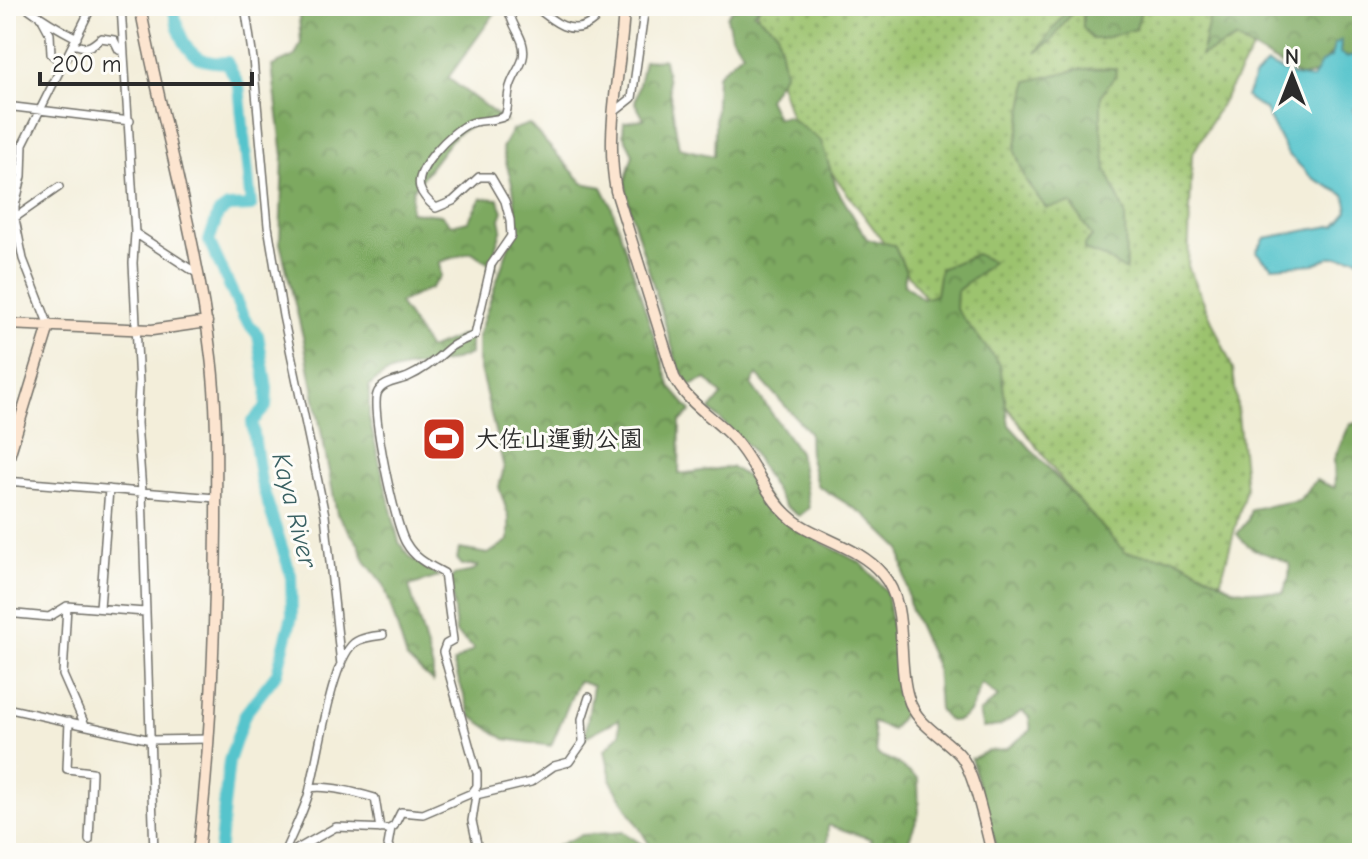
<svg xmlns="http://www.w3.org/2000/svg" width="1368" height="859" viewBox="0 0 1368 859" font-family="'Comic Neue','Klee One',sans-serif">
	<style>
		.grass { fill: url(#grass-dots); stroke: #64774c; stroke-width: 2 }
		.forest { fill: url(#forest-crowns); stroke: #546a46; stroke-width: 2 }
		.water { fill: #56c4cc; stroke: #40787c; stroke-width: 2 }
		.lines { fill: none; stroke-linecap: round; stroke-linejoin: round }
		.river { stroke: #56c4cc; stroke-width: 12 }
		.street-casing { stroke: #716f68; stroke-width: 10 }
		.secondary-casing { stroke: #716f68; stroke-width: 13 }
		.street { stroke: #fff; stroke-width: 7 }
		.secondary { stroke: #fce5d0; stroke-width: 10 }
		.labels { text-anchor: middle; stroke-width: 6; stroke-linejoin: round; paint-order: stroke }
		.poi-label { font-size: 24px; font-weight: bold; fill: #2b2b2b; stroke: #fdfcf7; text-anchor: start }
		.water-label { font-size: 26px; font-style: italic; fill: #3a6163; stroke: #fdfcf7 }
	</style>
	<defs>
		<pattern id="grass-dots" width="8" height="8" patternUnits="userSpaceOnUse" patternTransform="scale(2)"><rect width="8" height="8" fill="#9cc36e"/><path d="M2 2h.1M6 6h.1" fill="none" stroke="#7f9f5b" stroke-width="1.8" stroke-linecap="round"/></pattern>
		<pattern id="forest-crowns" width="20" height="18" patternUnits="userSpaceOnUse" patternTransform="scale(2)"><rect width="20" height="18" fill="#7da961"/><path d="M2 6a3 3 0 1 1 6 0M12 15a3 3 0 1 1 6 0" fill="none" stroke="#678a50"/></pattern>
	</defs>
	<rect width="100%" height="100%" fill="#fdfcf7"/>
	<filter id="ink" filterUnits="userSpaceOnUse"><feTurbulence type="fractalNoise" baseFrequency=".0125" numOctaves="2"/><feDisplacementMap in="SourceGraphic" scale="16" xChannelSelector="R" yChannelSelector="G"/><feConvolveMatrix kernelMatrix="1 2 1 2 8 2 1 2 1" color-interpolation-filters="sRGB"/></filter>
	<filter id="wash" filterUnits="userSpaceOnUse"><feTurbulence type="fractalNoise" baseFrequency=".006" numOctaves="4" result="noise"/><feDisplacementMap in="SourceGraphic" scale="32" xChannelSelector="R" yChannelSelector="G"/><feGaussianBlur stdDeviation="1.8" result="paint"/><feColorMatrix in="noise" values="0 0 0 0 0 0 0 0 0 0 0 0 0 0 0 0 0 1.4 0 .05"/><feComposite in="paint" operator="in"/></filter>
	<g filter="url(#wash)">
		<rect width="100%" height="100%" fill="#f3eeda"/>
		<!-- grass -->
		<path class="grass" d="M 756,6 L 1277,6 L 1192,155 L 1188,266 L 1233,369 L 1246,488 L 1217,595 L 1126,566 L 791,118 Z"/>
		<!-- forest -->
		<path class="forest" d="M 298,6 L 500,6 L 448,78 L 506,122 L 474,124 L 455,135 L 413,190 L 410,212 L 442,215 L 451,225 L 468,221 L 481,198 L 498,199 L 503,211 L 500,219 L 502,229 L 496,246 L 496,269 L 472,252 L 439,262 L 441,276 L 431,288 L 399,303 L 429,349 L 470,332 L 470,354 C 463,357 454,361 446,362 C 419,368 389,364 369,387 L 369,418 L 399,542 L 411,558 L 439,577 L 409,586 L 433,669 L 433,682 L 407,659 L 384,585 L 365,561 L 359,545 L 337,514 L 304,341 L 280,243 L 283,156 L 272,66 L 295,56 L 301,43 Z
			M 735,6 L 761,6 L 754,13 L 777,31 L 785,72 L 768,99 L 777,118 L 787,116 L 821,141 L 837,189 L 867,239 L 894,245 L 906,271 L 904,284 L 923,299 L 936,295 L 940,269 L 976,254 L 993,262 L 957,291 L 956,309 L 1000,365 L 1009,425 L 1126,553 L 1176,558 L 1234,589 L 1283,593 L 1289,577 L 1290,564 C 1268,551 1253,556 1237,534 L 1248,520 L 1251,509 L 1299,500 L 1316,480 L 1335,488 L 1334,459 L 1350,424 L 1362,422 L 1362,853 L 998,853 L 971,759 L 988,751 L 1006,749 L 1031,730 L 1029,717 L 1022,711 L 1000,726 L 983,728 L 979,713 L 998,697 L 981,683 C 975,701 971,722 949,721 L 939,709 L 936,666 L 910,608 L 900,549 L 865,515 L 817,485 L 810,458 L 809,432 L 757,375 L 751,384 L 799,452 L 809,508 L 799,516 L 784,505 L 749,447 L 710,410 L 722,395 L 706,379 L 690,386 L 678,366 L 630,209 L 625,182 L 633,154 L 623,134 L 624,122 L 644,119 L 635,103 L 644,61 L 664,59 L 679,148 L 714,156 L 717,75 L 743,52 L 731,36 L 727,17 Z
			M 1070,6 L 1142,6 L 1136,29 L 1101,39 L 1092,39 L 1083,28 L 1083,8 L 1074,10 L 1051,41 L 1036,53 Z
			M 1212,6 L 1337,6 L 1342,12 L 1348,6 L 1359,6 L 1362,19 L 1362,67 L 1355,55 L 1346,57 L 1340,53 L 1341,42 C 1333,54 1322,61 1316,74 L 1301,77 L 1236,39 L 1201,56 Z
			M 1116,68 L 1115,76 L 1101,96 L 1101,129 L 1106,169 L 1125,214 L 1126,271 L 1104,257 L 1084,250 L 1084,245 L 1092,237 L 1071,203 L 1046,208 L 1026,181 L 1015,151 L 1028,81 L 1079,69 Z
			M 529,124 L 583,183 L 602,187 L 611,205 L 671,388 L 691,411 L 680,422 L 679,474 L 731,467 L 752,480 L 781,515 L 799,530 L 862,564 L 886,591 L 905,711 L 892,730 L 872,722 L 877,754 L 897,763 L 918,779 L 919,813 L 904,853 L 870,853 L 867,851 L 871,839 L 828,825 L 827,853 L 542,853 L 581,835 L 623,832 L 654,852 L 612,783 L 605,750 L 620,734 L 619,719 L 585,737 L 593,686 L 578,681 L 551,746 L 505,739 L 471,716 L 453,663 L 474,649 L 456,633 L 451,579 L 454,575 L 473,571 L 478,566 L 462,565 L 457,559 L 459,549 L 488,554 L 509,540 L 509,518 L 499,487 L 504,468 L 478,361 L 478,336 L 517,222 L 513,187 L 502,148 L 512,130 Z"/>
		<!-- water -->
		<path class="water" d="M 1341,40 L 1340,53 L 1346,57 L 1355,55 L 1362,67 L 1362,101 L 1353,110 L 1362,129 L 1362,263 L 1356,257 L 1331,257 L 1314,264 L 1272,267 L 1256,252 L 1265,238 L 1336,225 L 1348,211 L 1345,195 L 1312,178 L 1287,153 L 1265,110 L 1246,97 L 1254,77 L 1267,64 L 1294,76 L 1312,79 L 1321,63 L 1331,57 L 1334,45 Z"/>
		<g class="lines">
			<!-- river -->
			<path class="river" d="M 173,6 C 179,39 189,66 227,62 L 239,86 L 251,206 L 228,207 L 218,214 L 209,241 L 244,318 L 258,335 L 267,388 L 266,407 L 252,422 L 261,482 L 291,575 L 292,616 L 277,673 L 245,714 L 229,761 L 219,853"/>
		</g>
	</g>
	<g filter="url(#ink)">
		<g class="lines">
			<!-- street casing -->
			<g class="street-casing">
				<path id="street" d="M 25,6 C 41,18 57,28 77,38
					M 121,6 L 135,233 L 133,263 L 139,385 L 137,423 L 142,492 L 154,853
					M 245,6 L 253,59 L 268,226 L 283,316 L 325,515 L 341,665
					M 535,6 C 552,21 573,39 594,20 L 597,6
					M 43,21 L 50,34 L 51,54 L 62,63
					M 73,44 C 87,49 90,48 101,38 L 114,40 L 119,50
					M 6,106 L 130,121
					M 613,113 L 632,98 L 645,6
					M 6,224 L 59,187
					M 135,233 L 198,274
					M 49,326 L 23,259 L 15,219 L 15,206 L 22,176 L 23,144 L 92,6
					M 6,481 L 216,498
					M 67,606 L 63,675 L 85,725
					M 100,608 L 109,489
					M 6,613 L 49,617 L 67,606 L 145,612
					M 6,708 L 151,740 L 209,739
					M 69,721 L 67,769 L 92,772 L 89,840
					M 310,788 C 328,785 357,793 375,798 L 380,829
					M 472,793 L 477,786 L 477,773 L 443,652 L 446,644 L 453,640 L 444,573 C 429,565 415,559 406,543 C 395,526 371,412 377,394 C 381,382 399,381 408,377 C 424,370 436,360 448,349 C 454,343 467,339 475,335 L 491,265 L 511,236 L 510,220 L 505,201 L 491,177 L 479,177 L 453,201 L 436,208 C 430,203 422,195 420,188 C 414,169 452,131 468,124 C 480,119 494,122 505,116 C 509,107 507,100 509,91 C 512,72 529,63 522,42 C 518,30 509,20 508,6
					M 476,795 L 531,782 L 554,766 L 569,762 L 583,742 L 582,719 L 589,697
					M 391,828 L 388,845 L 392,853
					M 284,853 C 292,834 302,815 308,796 C 318,763 330,663 354,643 C 362,637 374,636 383,635
					M 294,853 L 297,849 L 336,827 L 389,829 L 394,826 L 401,812 L 423,814 L 472,793 L 476,795 L 472,821 L 479,853"/>
			</g>
			<!-- secondary casing -->
			<g class="secondary-casing">
				<path id="secondary" d="M 140,6 C 162,123 197,238 211,357 C 218,413 216,470 216,526 C 215,635 211,745 198,853
					M 624,6 C 622,68 604,129 616,191 L 674,377 C 687,402 709,414 728,433 C 756,460 766,503 799,524 C 826,541 861,549 882,574 C 910,606 896,659 908,697 C 916,725 942,735 960,755 C 974,771 986,830 992,853
					M 6,324 L 152,330 L 207,322
					M 6,466 L 49,326
					M 6,608 L 6,616"/>
			</g>
			<!-- street -->
			<use href="#street" class="street"/>
			<!-- secondary -->
			<use href="#secondary" class="secondary"/>
		</g>
	</g>
	<!-- icons -->
	<defs>
		<g id="stadium-square" transform="scale(2.3)"><rect x="-9" y="-9" width="18" height="18" rx="4" fill="#c8321e" stroke="#fdfcf7"/><path d="M0-5a6.5 5 0 1 0 0 10a6.5 5 0 1 0 0-10ZM-3.5-1.8h7v3.6h-7Z" fill="#fff"/></g>
	</defs>
	<g fill-rule="evenodd">
		<use href="#stadium-square" x="444" y="439"/>
	</g>
	<g class="labels">
		<!-- poi labels -->
		<g class="poi-label">
			<text x="475" y="447">大佐山運動公園</text>
		</g>
		<!-- water labels -->
		<g class="water-label">
			<text transform="translate(295 510) rotate(76)" y="9">Kaya River</text>
		</g>
	</g>
	<!-- margin -->
	<rect width="1368" height="859" fill="none" stroke="#fdfcf7" stroke-width="32"/>
	<!-- north arrow -->
	<g transform="translate(1292 76)" stroke="#fdfcf7" stroke-width="6" paint-order="stroke">
	<path d="M0-6L14 30L0 20L-14 30Z" fill="#2b2b2b"/>
	<text y="-12" font-size="22" font-weight="bold" text-anchor="middle" fill="#2b2b2b">N</text>
	</g>
	<!-- scale -->
	<path d="M40 72v12h212v-12" fill="none" stroke="#2b2b2b" stroke-width="4"/>
	<text x="52" y="72" font-size="24" fill="#2b2b2b" stroke="#fdfcf7" stroke-width="6" paint-order="stroke">200 m</text>
</svg>
